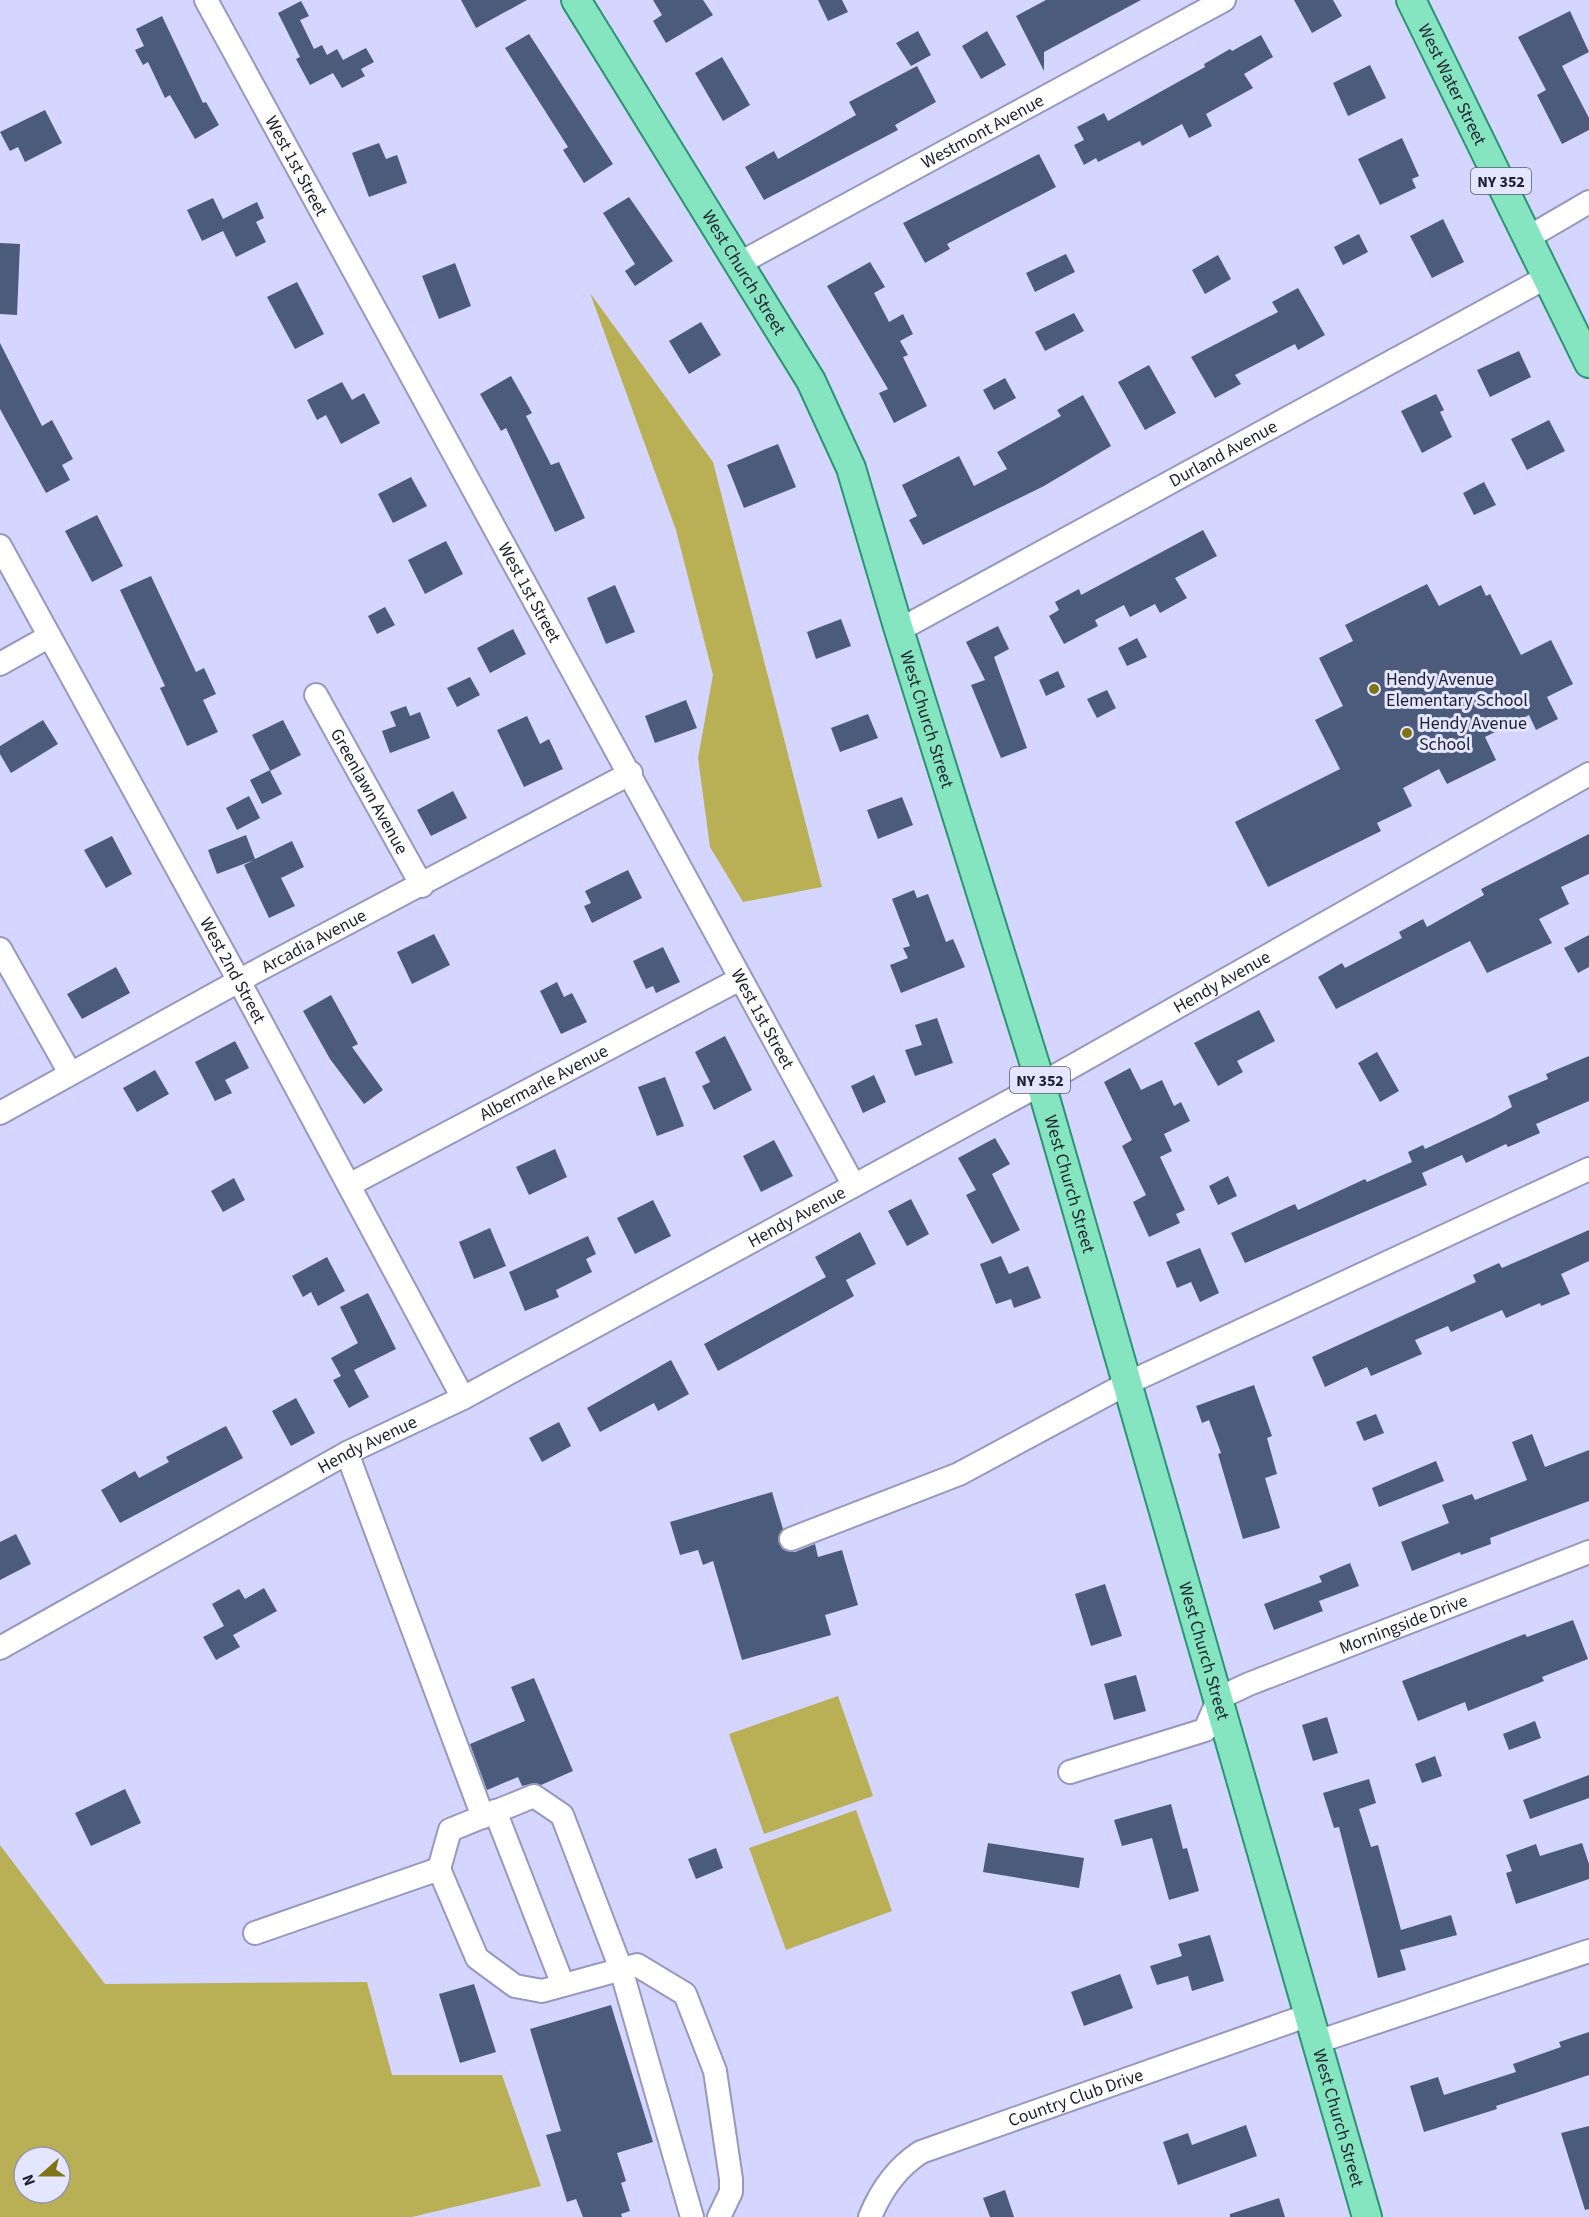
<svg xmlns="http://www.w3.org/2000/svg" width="1589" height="2217" viewBox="0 0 1589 2217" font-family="'Source Sans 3',sans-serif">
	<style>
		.green { fill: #b9af55; fill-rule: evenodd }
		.building { fill: #4b5b7b }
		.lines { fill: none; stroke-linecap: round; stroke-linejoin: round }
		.minor-casing { stroke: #9698be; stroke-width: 26 }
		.major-casing { stroke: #2c9473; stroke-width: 32 }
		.minor { stroke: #fff; stroke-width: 22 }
		.major { stroke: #85e5c1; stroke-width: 28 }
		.poi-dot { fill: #7e7417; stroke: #e4e5fe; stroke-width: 2 }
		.labels { text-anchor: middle; stroke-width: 6; stroke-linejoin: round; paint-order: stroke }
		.shield { fill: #e4e5fe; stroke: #5a5b6c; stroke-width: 1.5 }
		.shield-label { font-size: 16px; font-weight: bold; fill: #1f202e }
		.street-label { font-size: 18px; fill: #1f202e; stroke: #e4e5fe }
		.poi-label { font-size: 18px; fill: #1f202e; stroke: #e4e5fe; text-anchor: start }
	</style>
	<rect width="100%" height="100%" fill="#d4d6ff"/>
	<!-- green -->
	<path class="green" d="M 590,293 L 713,462 L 822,887 L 743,902 L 710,847 L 698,758 L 713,675 L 676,530 Z
		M 838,1696 L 873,1796 L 764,1834 L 729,1734 Z
		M 856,1810 L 892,1911 L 786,1950 L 749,1848 Z
		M 0,1845 L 105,1984 L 367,1982 L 392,2075 L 502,2075 L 541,2186 L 412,2217 L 0,2217 ZM 24,2157 L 60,2157 L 60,2193 L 24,2193 Z"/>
	<!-- building -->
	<path class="building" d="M 461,0 L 527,0 L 476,28 Z
		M 653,0 L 703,0 L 713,15 L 666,43 L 653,21 L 662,15 Z
		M 818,0 L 842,0 L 848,12 L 828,21 Z
		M 1046,0 L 1141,0 L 1044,52 L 1044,71 L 1016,16 Z
		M 1294,0 L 1333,0 L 1342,16 L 1312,33 Z
		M 301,1 L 309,16 L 300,20 L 314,49 L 322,45 L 327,55 L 337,49 L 343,60 L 366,48 L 374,62 L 361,69 L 365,76 L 342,88 L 333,73 L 310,85 L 296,59 L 300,57 L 278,13 Z
		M 1570,11 L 1589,52 L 1562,66 L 1589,118 L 1589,130 L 1562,144 L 1537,95 L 1546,90 L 1518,37 Z
		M 162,16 L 203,103 L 206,102 L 219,125 L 195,139 L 170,95 L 165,98 L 148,62 L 143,65 L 135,50 L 144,46 L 136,29 Z
		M 918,31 L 931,55 L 911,66 L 896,43 Z
		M 987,31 L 1006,65 L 981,79 L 962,46 Z
		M 529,34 L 613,164 L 584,183 L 563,150 L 568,147 L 505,48 Z
		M 1261,35 L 1273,57 L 1244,74 L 1253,88 L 1206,114 L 1212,126 L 1189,138 L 1182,124 L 1142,146 L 1140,141 L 1098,162 L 1096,158 L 1084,165 L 1074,145 L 1084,140 L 1077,127 L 1104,113 L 1108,121 L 1205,67 L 1204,64 L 1230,49 L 1232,51 Z
		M 722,57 L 750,105 L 723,121 L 695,73 Z
		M 1370,65 L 1386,98 L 1348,116 L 1333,83 Z
		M 917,66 L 936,102 L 895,125 L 898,130 L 764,200 L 745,167 L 774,151 L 778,159 L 856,115 L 849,102 Z
		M 45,110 L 62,143 L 25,162 L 18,147 L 10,151 L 0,132 Z
		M 1402,138 L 1419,176 L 1412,179 L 1416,188 L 1380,205 L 1358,159 Z
		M 379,143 L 386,159 L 397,155 L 407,183 L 369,197 L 352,153 Z
		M 1039,154 L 1056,187 L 947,244 L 950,249 L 925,263 L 903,223 Z
		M 629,197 L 673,261 L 635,286 L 625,271 L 635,264 L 603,213 Z
		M 213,198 L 223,219 L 257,202 L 264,218 L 256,222 L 266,242 L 236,257 L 223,231 L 202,241 L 187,210 Z
		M 1443,219 L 1464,262 L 1432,278 L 1410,236 Z
		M 1359,234 L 1368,252 L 1343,265 L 1334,247 Z
		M 0,243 L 20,244 L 17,315 L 0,314 Z
		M 1066,254 L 1075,272 L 1035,292 L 1026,273 Z
		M 1218,255 L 1231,279 L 1205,294 L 1192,270 Z
		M 870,262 L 885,287 L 874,293 L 889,322 L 903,314 L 913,334 L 900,341 L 908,355 L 903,357 L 927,406 L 894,423 L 879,393 L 888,389 L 827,286 Z
		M 455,263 L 471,306 L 439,319 L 422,276 Z
		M 297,282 L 324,334 L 295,349 L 267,297 Z
		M 1298,288 L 1325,335 L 1298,350 L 1295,344 L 1235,375 L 1241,384 L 1215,398 L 1191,357 L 1278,312 L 1272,302 Z
		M 1074,313 L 1084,331 L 1045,351 L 1035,332 Z
		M 701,322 L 721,355 L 689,374 L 669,341 Z
		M 0,343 L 42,426 L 52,420 L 73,459 L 62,465 L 70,480 L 46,493 L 0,409 Z
		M 1519,351 L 1531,377 L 1490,397 L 1477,370 Z
		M 1149,365 L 1176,413 L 1145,430 L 1118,382 Z
		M 511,376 L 532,413 L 526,416 L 551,465 L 559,462 L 585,518 L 555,532 L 506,428 L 501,431 L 480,394 Z
		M 1005,378 L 1016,398 L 994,410 L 983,390 Z
		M 342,382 L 352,400 L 364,393 L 380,423 L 341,444 L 326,415 L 317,420 L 307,400 Z
		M 1436,394 L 1444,410 L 1440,412 L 1452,437 L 1422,453 L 1401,411 Z
		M 1083,395 L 1111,446 L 1044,486 L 923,545 L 909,520 L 917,516 L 902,485 L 959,456 L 974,486 L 1007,469 L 997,452 L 1061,416 L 1057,410 Z
		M 1549,420 L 1565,451 L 1527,470 L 1511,439 Z
		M 778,444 L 796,487 L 744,508 L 727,465 Z
		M 411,477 L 427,506 L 393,523 L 378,494 Z
		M 1484,482 L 1496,505 L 1474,515 L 1463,493 Z
		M 97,515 L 123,566 L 92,582 L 65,531 Z
		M 1203,530 L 1217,556 L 1175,578 L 1187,598 L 1160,613 L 1155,604 L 1130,617 L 1124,605 L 1095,620 L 1098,626 L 1064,644 L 1049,616 L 1059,610 L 1055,602 L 1079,589 L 1081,595 Z
		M 446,541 L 463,574 L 425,594 L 408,560 Z
		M 151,576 L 196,672 L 204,668 L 216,694 L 203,700 L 218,732 L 187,746 L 160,688 L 165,686 L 120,590 Z
		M 1427,584 L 1439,606 L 1481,585 L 1486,596 L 1490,594 L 1521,655 L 1551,640 L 1573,684 L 1547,697 L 1558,719 L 1536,730 L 1529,715 L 1485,737 L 1496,760 L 1447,784 L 1439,769 L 1403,788 L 1412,806 L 1377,823 L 1381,831 L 1268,887 L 1235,822 L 1340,769 L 1315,720 L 1343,706 L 1319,658 L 1353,641 L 1345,625 Z
		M 615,585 L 635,632 L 606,644 L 587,598 Z
		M 385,607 L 395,625 L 377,634 L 368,616 Z
		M 841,619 L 851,646 L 816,659 L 807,632 Z
		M 998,626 L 1009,649 L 994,657 L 1027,748 L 1001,758 L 971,685 L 985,680 L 966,642 Z
		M 513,629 L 526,654 L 490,673 L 477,648 Z
		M 1137,638 L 1147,657 L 1127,666 L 1118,648 Z
		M 1058,671 L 1065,687 L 1046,696 L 1039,680 Z
		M 470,677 L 480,695 L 457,707 L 447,688 Z
		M 1107,690 L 1116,708 L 1097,718 L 1087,699 Z
		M 686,700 L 697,728 L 655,743 L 645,716 Z
		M 406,706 L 410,716 L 420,712 L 430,738 L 390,753 L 382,731 L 396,726 L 390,712 Z
		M 868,714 L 878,738 L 840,752 L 831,728 Z
		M 527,716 L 540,744 L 549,739 L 563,769 L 524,787 L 497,730 Z
		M 43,720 L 58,744 L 11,773 L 0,754 L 0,746 Z
		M 283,720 L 301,755 L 270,771 L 282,794 L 262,804 L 250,780 L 270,770 L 252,735 Z
		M 453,791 L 467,818 L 431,836 L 417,810 Z
		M 249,796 L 260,818 L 237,830 L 226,808 Z
		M 902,797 L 913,825 L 878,839 L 867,810 Z
		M 1589,834 L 1589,874 L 1561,887 L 1569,904 L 1539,919 L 1552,943 L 1487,973 L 1470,941 L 1336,1009 L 1318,977 L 1342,963 L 1345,968 L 1402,938 L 1399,932 L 1423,919 L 1427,927 L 1484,895 L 1481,889 Z
		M 246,835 L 255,859 L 292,841 L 304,867 L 281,878 L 295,906 L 269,918 L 244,865 L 254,860 L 217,874 L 208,850 Z
		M 112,836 L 132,874 L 106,888 L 84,850 Z
		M 628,870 L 642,898 L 592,923 L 584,906 L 591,903 L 585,891 Z
		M 914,890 L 917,898 L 928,894 L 946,942 L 953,939 L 965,967 L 901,993 L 890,965 L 908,958 L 903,948 L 910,946 L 892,899 Z
		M 434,934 L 450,965 L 412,984 L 397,952 Z
		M 1589,935 L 1589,967 L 1578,973 L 1564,948 Z
		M 663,947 L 680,982 L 656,993 L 653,986 L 646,989 L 633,961 Z
		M 116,967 L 130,993 L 82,1019 L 67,994 Z
		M 557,982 L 564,997 L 572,993 L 587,1022 L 561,1034 L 540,991 Z
		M 331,995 L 358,1044 L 352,1047 L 383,1090 L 364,1104 L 330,1059 L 303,1011 Z
		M 1259,1010 L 1275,1041 L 1237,1061 L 1243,1072 L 1218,1086 L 1194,1043 Z
		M 937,1018 L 953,1063 L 915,1076 L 905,1050 L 922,1045 L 915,1025 Z
		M 725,1036 L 752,1090 L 714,1110 L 702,1086 L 710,1082 L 695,1052 Z
		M 235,1041 L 249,1068 L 225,1080 L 232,1093 L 215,1101 L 195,1062 Z
		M 1377,1052 L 1399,1091 L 1380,1102 L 1358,1063 Z
		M 1589,1056 L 1589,1101 L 1536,1124 L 1540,1133 L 1508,1147 L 1506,1144 L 1466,1163 L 1462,1155 L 1422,1173 L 1427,1185 L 1245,1263 L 1231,1233 L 1295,1204 L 1298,1210 L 1365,1179 L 1367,1182 L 1412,1162 L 1408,1152 L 1423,1145 L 1425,1149 L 1494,1117 L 1512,1107 L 1508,1096 L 1548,1079 L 1546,1074 Z
		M 1130,1068 L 1141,1090 L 1162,1080 L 1174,1106 L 1181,1102 L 1190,1121 L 1164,1134 L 1172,1151 L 1160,1157 L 1185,1210 L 1176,1214 L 1180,1223 L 1149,1237 L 1133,1202 L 1146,1195 L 1122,1146 L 1132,1140 L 1104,1082 Z
		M 155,1070 L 169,1094 L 137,1112 L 123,1088 Z
		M 874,1075 L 886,1102 L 863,1113 L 851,1086 Z
		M 665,1077 L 684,1126 L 657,1136 L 638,1087 Z
		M 995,1138 L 1010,1164 L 992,1174 L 1020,1230 L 992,1244 L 966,1195 L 976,1190 L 958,1158 Z
		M 774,1140 L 793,1176 L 761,1192 L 743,1156 Z
		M 555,1149 L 567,1177 L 529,1195 L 516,1167 Z
		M 1228,1176 L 1237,1196 L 1218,1205 L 1209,1186 Z
		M 234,1178 L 245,1200 L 223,1212 L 211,1191 Z
		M 911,1199 L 929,1234 L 907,1246 L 888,1211 Z
		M 653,1200 L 671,1236 L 635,1254 L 617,1218 Z
		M 490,1228 L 506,1266 L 474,1279 L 459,1242 Z
		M 1589,1230 L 1589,1261 L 1561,1274 L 1570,1294 L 1541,1306 L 1540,1303 L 1506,1318 L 1502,1310 L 1451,1332 L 1448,1326 L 1415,1340 L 1422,1354 L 1371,1376 L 1367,1367 L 1325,1387 L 1312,1357 L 1476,1282 L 1473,1275 L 1499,1263 L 1502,1268 Z
		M 860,1232 L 876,1264 L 846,1280 L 854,1296 L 718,1371 L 704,1344 L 826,1277 L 815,1257 Z
		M 588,1236 L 596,1254 L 586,1259 L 592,1272 L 556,1290 L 559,1297 L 525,1311 L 509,1272 Z
		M 1200,1248 L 1219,1293 L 1200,1302 L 1191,1282 L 1177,1288 L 1166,1262 Z
		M 1001,1256 L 1009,1274 L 1028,1266 L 1041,1298 L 1014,1308 L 1011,1299 L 996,1304 L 980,1264 Z
		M 327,1257 L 345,1291 L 318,1306 L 311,1292 L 303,1297 L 292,1276 Z
		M 368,1293 L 396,1349 L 354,1370 L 369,1397 L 349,1408 L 333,1380 L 341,1376 L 331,1358 L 358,1343 L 340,1307 Z
		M 671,1360 L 689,1394 L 658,1411 L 654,1403 L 600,1432 L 587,1408 Z
		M 1254,1385 L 1272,1436 L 1267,1438 L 1277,1474 L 1265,1478 L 1280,1528 L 1243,1539 L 1218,1454 L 1221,1453 L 1209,1420 L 1202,1423 L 1196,1406 Z
		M 296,1398 L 315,1433 L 291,1446 L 272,1411 Z
		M 1376,1414 L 1384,1433 L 1364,1441 L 1356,1422 Z
		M 559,1422 L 571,1446 L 542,1462 L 529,1438 Z
		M 226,1426 L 243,1458 L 120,1523 L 101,1490 L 135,1471 L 139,1478 L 169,1462 L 166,1457 Z
		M 1532,1434 L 1545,1467 L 1589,1450 L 1589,1501 L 1490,1538 L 1491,1544 L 1461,1555 L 1460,1552 L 1412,1571 L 1401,1542 L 1449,1523 L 1442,1505 L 1472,1494 L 1475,1500 L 1527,1480 L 1512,1442 Z
		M 1436,1461 L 1444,1481 L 1379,1507 L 1372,1488 Z
		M 772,1492 L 783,1529 L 778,1538 L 782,1549 L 795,1552 L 815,1544 L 818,1557 L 842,1550 L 858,1605 L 825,1615 L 831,1635 L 742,1660 L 713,1561 L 703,1565 L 698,1550 L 680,1555 L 670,1522 Z
		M 16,1534 L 31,1564 L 0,1580 L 0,1542 Z
		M 1350,1563 L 1359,1586 L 1319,1601 L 1323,1611 L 1274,1630 L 1264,1604 L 1322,1582 L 1319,1576 Z
		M 1105,1584 L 1122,1636 L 1091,1646 L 1075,1594 Z
		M 264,1588 L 277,1611 L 233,1635 L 240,1647 L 216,1660 L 203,1637 L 224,1626 L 212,1604 L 239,1589 L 245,1599 Z
		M 1573,1620 L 1588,1659 L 1542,1677 L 1544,1681 L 1468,1711 L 1465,1702 L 1418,1721 L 1402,1681 L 1525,1634 L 1527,1637 Z
		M 1136,1675 L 1146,1711 L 1114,1720 L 1104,1684 Z
		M 534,1678 L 573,1771 L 541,1785 L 535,1783 L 522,1786 L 518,1777 L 487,1790 L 470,1744 L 525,1721 L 511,1687 Z
		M 1327,1717 L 1338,1753 L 1313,1761 L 1302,1725 Z
		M 1535,1721 L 1541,1738 L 1509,1750 L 1503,1734 Z
		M 1435,1756 L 1442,1776 L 1422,1783 L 1415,1764 Z
		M 1589,1775 L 1589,1798 L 1530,1819 L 1523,1800 Z
		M 1369,1779 L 1376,1803 L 1359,1809 L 1371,1847 L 1378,1845 L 1401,1930 L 1451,1915 L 1457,1935 L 1400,1950 L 1406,1970 L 1378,1978 L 1339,1827 L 1334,1828 L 1323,1793 Z
		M 125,1789 L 141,1823 L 91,1846 L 75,1813 Z
		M 1171,1804 L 1183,1849 L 1187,1848 L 1199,1891 L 1169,1900 L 1152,1838 L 1122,1846 L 1114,1820 Z
		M 988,1843 L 1084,1858 L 1079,1888 L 983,1872 Z
		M 1582,1843 L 1589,1864 L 1589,1879 L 1516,1904 L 1506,1873 L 1512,1871 L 1506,1855 L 1536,1844 L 1540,1856 Z
		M 716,1848 L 723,1868 L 696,1879 L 688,1859 Z
		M 1210,1935 L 1224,1981 L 1192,1991 L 1188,1976 L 1157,1985 L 1150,1966 L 1182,1956 L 1178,1944 Z
		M 1120,1974 L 1133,2008 L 1084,2026 L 1071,1992 Z
		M 474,1984 L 496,2052 L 460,2063 L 439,1994 Z
		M 611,2005 L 653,2142 L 617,2153 L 626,2181 L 621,2183 L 630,2211 L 621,2214 L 622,2217 L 583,2217 L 576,2199 L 567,2202 L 546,2135 L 561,2131 L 530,2029 Z
		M 1589,2032 L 1589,2075 L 1496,2106 L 1497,2109 L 1424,2132 L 1410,2086 L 1438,2077 L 1444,2095 L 1516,2072 L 1513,2064 L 1561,2047 L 1559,2042 Z
		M 1246,2125 L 1257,2156 L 1178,2185 L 1163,2142 L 1188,2133 L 1192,2145 Z
		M 1589,2126 L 1589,2209 L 1585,2210 L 1561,2133 Z
		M 1005,2190 L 1014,2217 L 990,2217 L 983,2198 Z
		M 1279,2198 L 1285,2217 L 1230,2217 L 1230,2214 Z"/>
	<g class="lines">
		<!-- minor casing -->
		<g class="minor-casing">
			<g id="minor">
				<path id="s1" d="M 206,0 L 853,1184"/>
				<path d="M 1529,237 L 1589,202"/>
				<path id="s2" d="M 740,263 L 1224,0"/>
				<path id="s3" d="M 0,546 L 239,981 L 463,1398"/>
				<path id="s4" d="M 899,630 L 1547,277"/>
				<path d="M 0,664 L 48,637"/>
				<path id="s5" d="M 316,695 L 422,886"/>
				<path d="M 0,949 L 70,1073"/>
				<path id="s6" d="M 0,1113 L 253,973 L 631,773"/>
				<path id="s7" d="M 349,1185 L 740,979"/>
				<path d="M 347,1453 L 483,1817"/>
				<path d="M 791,1539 L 959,1474 L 1128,1383 L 1589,1169"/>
				<path id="s8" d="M 0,1648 L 347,1453 L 463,1398 L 1041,1084 L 1589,774"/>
				<path id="s9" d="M 1070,1772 L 1205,1730 L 1219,1698 L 1249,1684 L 1589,1552"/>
				<path d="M 495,1811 L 563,1985"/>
				<path d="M 439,1869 L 450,1830 L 534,1796 L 562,1815 L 621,1969 L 692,2217"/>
				<path d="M 255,1933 L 439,1869 L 477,1958 L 515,1986 L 542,1991 L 637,1965 L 685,1994 L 715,2071 L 731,2179 L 731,2192 L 719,2217"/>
				<path d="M 1317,2042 L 1589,1951"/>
				<path id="s10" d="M 870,2217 C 881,2190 896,2168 921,2152 L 1309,2015"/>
			</g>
		</g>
		<!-- major casing -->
		<g class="major-casing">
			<g id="major">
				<path id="s11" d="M 576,0 L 811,381 L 851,468 L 899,630 L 1041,1084 L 1367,2217"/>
				<path id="s12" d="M 1411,0 L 1589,363"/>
			</g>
		</g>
		<!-- minor -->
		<use href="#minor" class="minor"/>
		<!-- major -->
		<use href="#major" class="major"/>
	</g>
	<!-- markers -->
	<g class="poi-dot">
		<circle cx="1374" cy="689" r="6"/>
		<circle cx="1407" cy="733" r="6"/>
	</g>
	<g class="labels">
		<!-- shield labels -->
		<g class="shield">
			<rect x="1471" y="168" width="60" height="26" rx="4.5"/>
			<rect x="1010" y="1067" width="60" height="26" rx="4.5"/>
		</g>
		<g class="shield-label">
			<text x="1501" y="187">NY 352</text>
			<text x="1040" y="1086">NY 352</text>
		</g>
		<!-- street labels -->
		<g class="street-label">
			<text dy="6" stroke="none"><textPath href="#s12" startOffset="94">West Water Street</textPath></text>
			<text dy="6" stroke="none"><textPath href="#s2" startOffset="276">Westmont Avenue</textPath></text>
			<text dy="6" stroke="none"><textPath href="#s1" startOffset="189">West 1st Street</textPath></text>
			<text dy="6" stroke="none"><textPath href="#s11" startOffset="320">West Church Street</textPath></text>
			<text dy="6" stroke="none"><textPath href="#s4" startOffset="369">Durland Avenue</textPath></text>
			<text dy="6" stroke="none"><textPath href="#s1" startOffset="675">West 1st Street</textPath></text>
			<text dy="6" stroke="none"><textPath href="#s11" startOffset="806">West Church Street</textPath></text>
			<text dy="6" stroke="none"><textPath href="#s5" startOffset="110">Greenlawn Avenue</textPath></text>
			<text dy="6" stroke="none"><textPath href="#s6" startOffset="358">Arcadia Avenue</textPath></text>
			<text dy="6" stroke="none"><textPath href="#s3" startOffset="484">West 2nd Street</textPath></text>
			<text dy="6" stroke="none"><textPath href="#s8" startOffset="1392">Hendy Avenue</textPath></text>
			<text dy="6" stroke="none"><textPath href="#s1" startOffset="1161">West 1st Street</textPath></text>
			<text dy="6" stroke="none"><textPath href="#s7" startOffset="220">Albermarle Avenue</textPath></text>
			<text dy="6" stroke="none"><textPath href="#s11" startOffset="1292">West Church Street</textPath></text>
			<text dy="6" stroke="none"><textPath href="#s8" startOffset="906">Hendy Avenue</textPath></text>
			<text dy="6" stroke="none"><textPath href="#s8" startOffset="420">Hendy Avenue</textPath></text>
			<text dy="6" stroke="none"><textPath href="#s9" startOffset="375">Morningside Drive</textPath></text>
			<text dy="6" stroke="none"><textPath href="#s11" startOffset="1778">West Church Street</textPath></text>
			<text dy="6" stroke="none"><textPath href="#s10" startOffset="248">Country Club Drive</textPath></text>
			<text dy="6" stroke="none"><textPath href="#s11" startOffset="2264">West Church Street</textPath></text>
		</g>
		<!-- poi labels -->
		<g class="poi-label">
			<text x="1386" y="685">Hendy Avenue<tspan x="1386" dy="21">Elementary School</tspan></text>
			<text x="1419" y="729">Hendy Avenue<tspan x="1419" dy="21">School</tspan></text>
		</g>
	</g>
	<!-- north arrow -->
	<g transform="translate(42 2175) rotate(249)"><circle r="28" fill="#e4e5fe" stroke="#9596ab" stroke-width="1.5"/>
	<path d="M0-4.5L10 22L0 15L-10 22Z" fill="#7e7417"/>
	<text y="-9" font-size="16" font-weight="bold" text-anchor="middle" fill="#1f202e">N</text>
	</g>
</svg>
